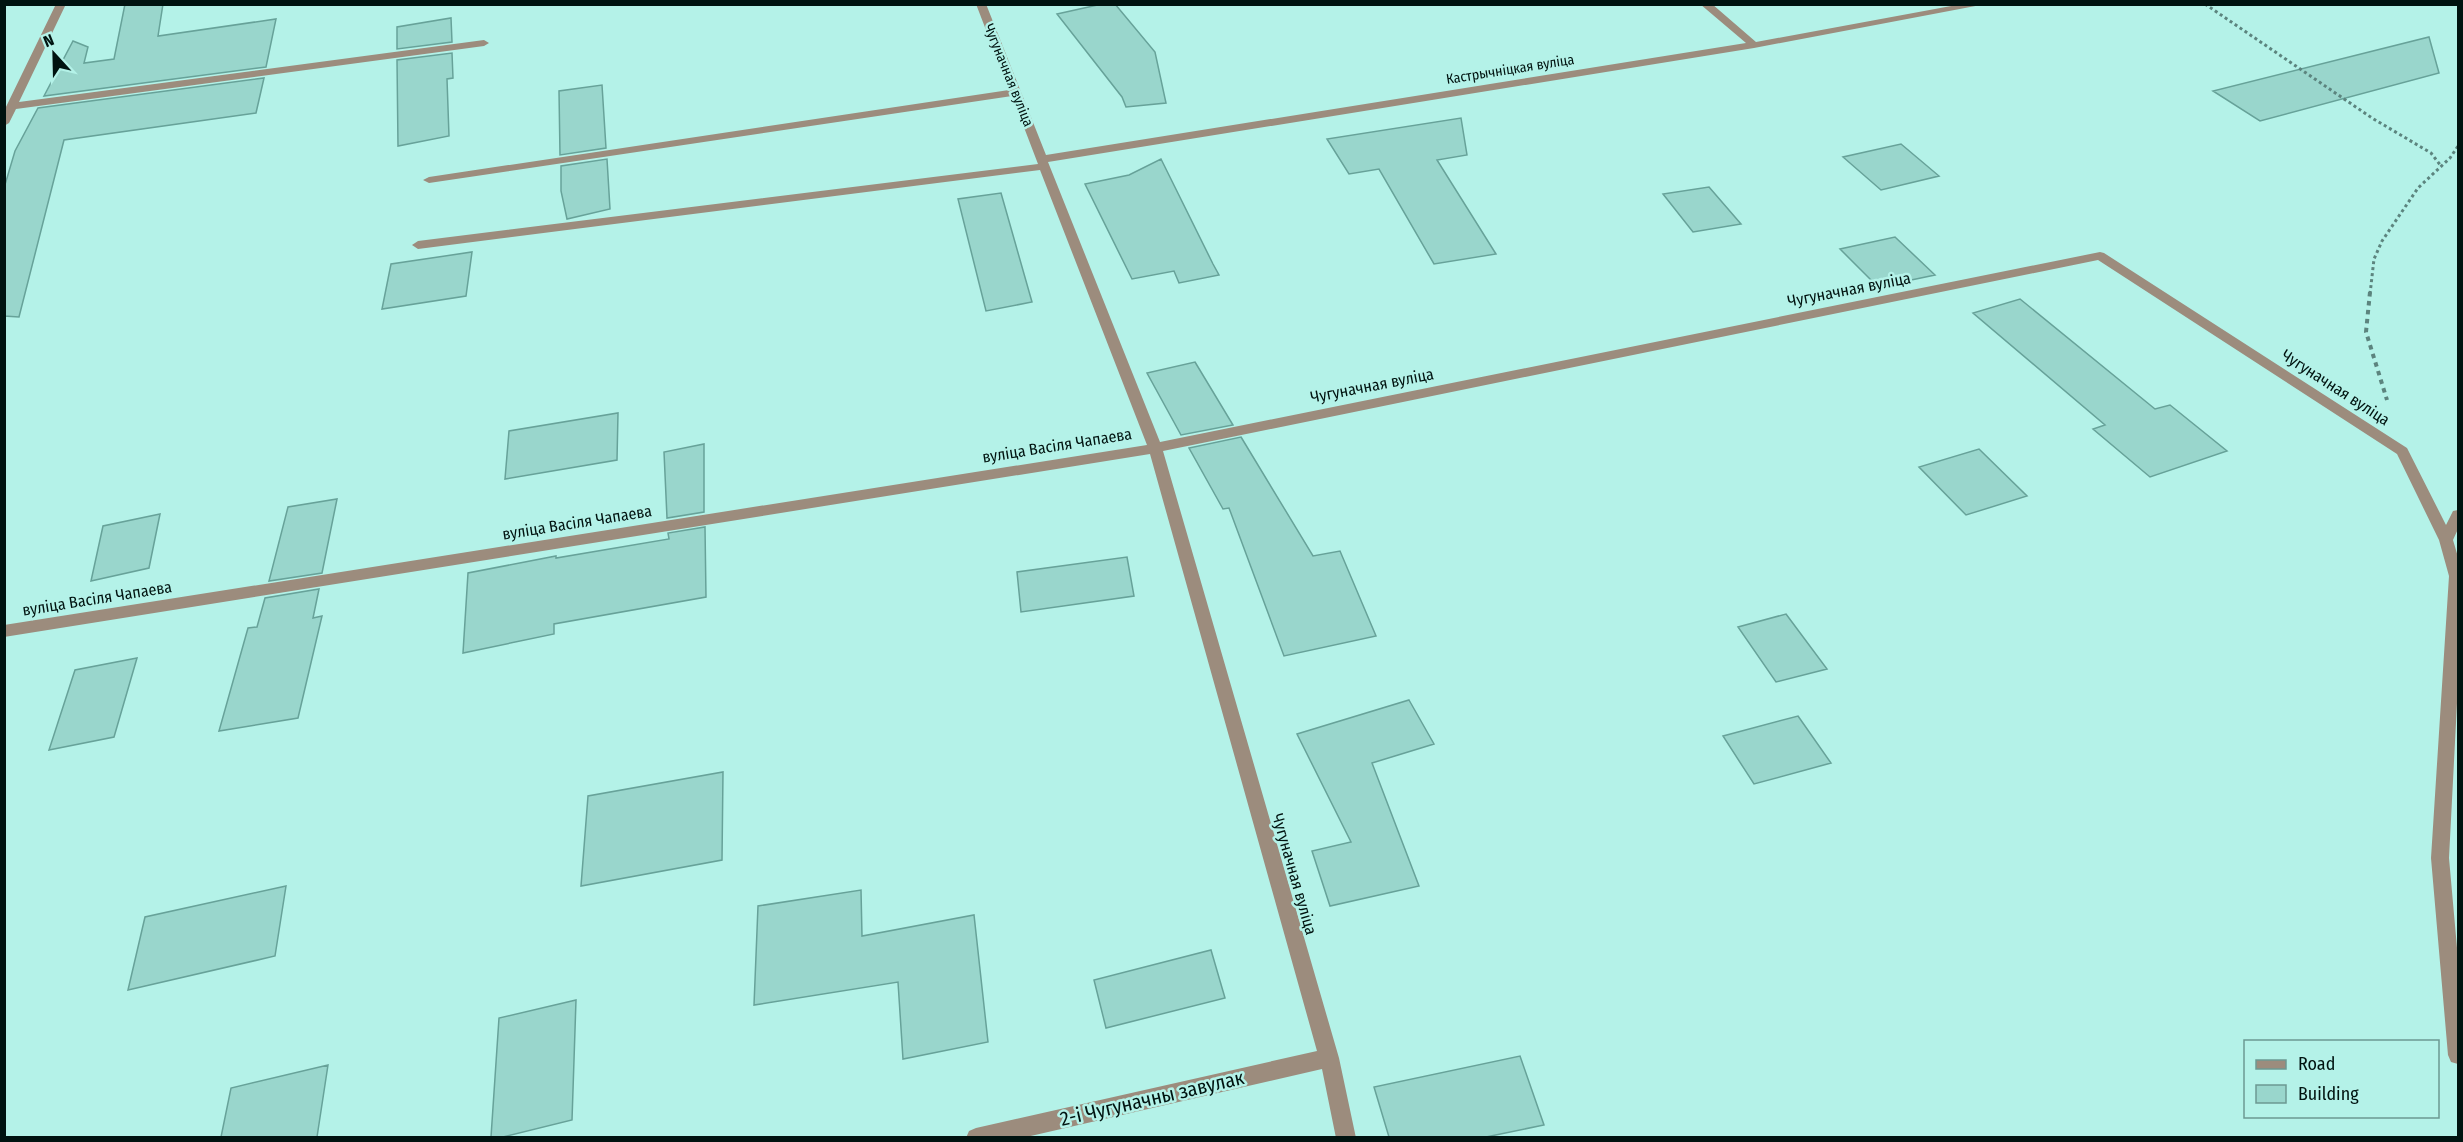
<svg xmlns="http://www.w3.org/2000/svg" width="2463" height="1142" viewBox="0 0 2463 1142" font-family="'Fira Sans Condensed',sans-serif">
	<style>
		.building { fill: #99d6cc; stroke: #67a299; stroke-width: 1.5 }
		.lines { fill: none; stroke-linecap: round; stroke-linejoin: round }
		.path-far1 { stroke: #5c847e; stroke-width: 3; stroke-dasharray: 3 3; stroke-linecap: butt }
		.path { stroke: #5c847e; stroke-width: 4; stroke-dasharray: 4.5 4.5; stroke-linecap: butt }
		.minor { fill: #9c8c7d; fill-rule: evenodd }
		.labels { text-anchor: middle; stroke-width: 5; stroke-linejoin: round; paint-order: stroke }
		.far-street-label { font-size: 14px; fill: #001310; stroke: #b4f2e8 }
		.street-label { font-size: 16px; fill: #001310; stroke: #b4f2e8 }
		.near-street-label { font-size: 20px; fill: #001310; stroke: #b4f2e8 }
	</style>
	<rect width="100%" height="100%" fill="#b4f2e8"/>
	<!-- building -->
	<path class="building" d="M 125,4 L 163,4 L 158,36 L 276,19 L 266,67 L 44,96 L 73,41 L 88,47 L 84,63 L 114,59 Z
		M 1102,4 L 1115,4 L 1155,52 L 1166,103 L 1126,107 L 1122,97 L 1057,14 Z
		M 451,18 L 452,42 L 397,49 L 397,27 Z
		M 2429,37 L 2439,73 L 2260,121 L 2213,91 Z
		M 452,53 L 453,78 L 447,79 L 449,136 L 398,146 L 397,60 Z
		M 264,78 L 256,113 L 64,140 L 19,317 L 4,316 L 4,188 L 15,151 L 38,108 Z
		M 602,85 L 606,148 L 560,155 L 559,91 Z
		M 1461,118 L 1467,155 L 1437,160 L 1496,254 L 1434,264 L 1379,169 L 1349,174 L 1327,139 Z
		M 1901,144 L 1939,176 L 1881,190 L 1843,157 Z
		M 607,159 L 610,209 L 567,219 L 561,191 L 561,166 Z
		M 1161,159 L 1213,264 L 1219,275 L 1179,283 L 1174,271 L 1132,279 L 1085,184 L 1129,175 Z
		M 1709,187 L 1741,224 L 1693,232 L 1663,194 Z
		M 1001,193 L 1032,302 L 986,311 L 958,199 Z
		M 1895,237 L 1935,275 L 1878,287 L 1840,249 Z
		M 472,252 L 466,296 L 382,309 L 391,264 Z
		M 2020,299 L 2155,409 L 2170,405 L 2227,451 L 2150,477 L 2093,429 L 2105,425 L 1973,313 Z
		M 1195,362 L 1233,425 L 1181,435 L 1147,373 Z
		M 618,413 L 617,460 L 505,479 L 509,431 Z
		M 1241,437 L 1313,556 L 1340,551 L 1376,636 L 1284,656 L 1229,508 L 1223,509 L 1189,448 Z
		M 704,444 L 704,512 L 667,518 L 664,452 Z
		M 1979,449 L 2027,496 L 1966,515 L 1919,467 Z
		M 337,499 L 322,573 L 269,581 L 288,507 Z
		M 160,514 L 149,568 L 91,581 L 103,526 Z
		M 705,527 L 706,597 L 554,624 L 554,634 L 463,653 L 468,573 L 556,556 L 556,558 L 669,539 L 668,533 Z
		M 1127,557 L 1134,596 L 1021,612 L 1017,572 Z
		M 319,589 L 313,618 L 322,616 L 298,718 L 219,731 L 248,628 L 257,627 L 265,598 Z
		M 1786,614 L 1827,669 L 1776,682 L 1738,627 Z
		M 137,658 L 114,737 L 49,750 L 75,670 Z
		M 1409,700 L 1434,744 L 1372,763 L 1419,886 L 1330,906 L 1312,851 L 1351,842 L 1297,734 Z
		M 1798,716 L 1831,763 L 1754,784 L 1723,736 Z
		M 723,772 L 722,860 L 581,886 L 588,796 Z
		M 286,886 L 275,956 L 128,990 L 145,917 Z
		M 861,890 L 862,936 L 974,915 L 988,1042 L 903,1059 L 898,982 L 754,1005 L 758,906 Z
		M 1211,950 L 1225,998 L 1106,1028 L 1094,980 Z
		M 576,1000 L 572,1120 L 503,1137 L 491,1137 L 499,1018 Z
		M 1520,1056 L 1544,1125 L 1486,1137 L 1389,1137 L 1374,1087 Z
		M 328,1065 L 317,1137 L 221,1137 L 231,1088 Z"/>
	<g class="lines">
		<!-- path-far1 -->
		<path class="path-far1" d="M 2205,4 L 2372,118 L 2431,153 L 2441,166
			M 2370,294 L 2374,259 L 2382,241 L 2418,188 L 2450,158 L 2458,146"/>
		<!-- path -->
		<path class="path" d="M 2370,292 L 2366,332 L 2387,400"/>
		<!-- minor -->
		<path class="minor" d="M 56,4 L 66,4 L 19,102 L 484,40 L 489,43 L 484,46 L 16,109 L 9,123 L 4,126 L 4,111 Z
			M 976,4 L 986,4 L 1046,155 L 1746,43 L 1700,4 L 1712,4 L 1756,42 L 1962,4 L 1986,4 L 1754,48 L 1048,162 L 1160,442 L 2100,252 L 2104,253 L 2407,448 L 2446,525 L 2453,511 L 2458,510 L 2458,529 L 2453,540 L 2458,557 L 2458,684 L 2449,858 L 2458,959 L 2458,1064 L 2451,1062 L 2448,1055 L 2431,858 L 2449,576 L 2439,540 L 2397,454 L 2098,260 L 1163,451 L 1339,1058 L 1356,1138 L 1336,1138 L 1322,1069 L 1022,1138 L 966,1138 L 969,1131 L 976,1128 L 1317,1051 L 1150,454 L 4,637 L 4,625 L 1147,445 L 1040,170 L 418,249 L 412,245 L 418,241 L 1038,164 L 1012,96 L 429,183 L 423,180 L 429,177 L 1009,90 Z"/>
	</g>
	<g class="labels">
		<!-- far-street labels -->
		<g class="far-street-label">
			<text transform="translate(1510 69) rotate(-9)" y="5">Кастрычніцкая вуліца</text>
			<text transform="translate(1009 75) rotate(68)" y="5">Чугуначная вуліца</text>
		</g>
		<!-- street labels -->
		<g class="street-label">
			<text transform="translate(1849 289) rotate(-11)" y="6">Чугуначная вуліца</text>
			<text transform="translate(1372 385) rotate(-11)" y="6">Чугуначная вуліца</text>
			<text transform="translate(2336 387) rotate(33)" y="6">Чугуначная вуліца</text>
			<text transform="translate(1057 445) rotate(-9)" y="6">вуліца Васіля Чапаева</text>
			<text transform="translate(577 522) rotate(-9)" y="6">вуліца Васіля Чапаева</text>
			<text transform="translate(97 598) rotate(-9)" y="6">вуліца Васіля Чапаева</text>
			<text transform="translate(1295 874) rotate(74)" y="6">Чугуначная вуліца</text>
		</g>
		<!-- near-street labels -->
		<g class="near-street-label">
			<text transform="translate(1152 1098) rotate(-13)" y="7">2-і Чугуначны завулак</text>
		</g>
	</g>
	<!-- border -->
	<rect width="2463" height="1142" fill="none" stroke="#001310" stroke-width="12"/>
	<!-- legend -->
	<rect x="2244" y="1040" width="195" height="78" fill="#b4f2e8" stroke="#6c9992" stroke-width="1.5"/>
	<rect x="2256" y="1060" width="30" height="9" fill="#9c8c7d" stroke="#6c9992" stroke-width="1.5"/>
	<text x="2298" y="1070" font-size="18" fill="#001310">Road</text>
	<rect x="2256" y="1085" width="30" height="18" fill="#99d6cc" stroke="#6c9992" stroke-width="1.5"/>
	<text x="2298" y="1100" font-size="18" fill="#001310">Building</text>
	<!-- north arrow -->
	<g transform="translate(54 54) rotate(338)" stroke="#b4f2e8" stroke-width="4.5" paint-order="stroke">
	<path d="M0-4.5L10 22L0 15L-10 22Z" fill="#001310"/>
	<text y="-9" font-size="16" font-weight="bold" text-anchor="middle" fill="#001310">N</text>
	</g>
</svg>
